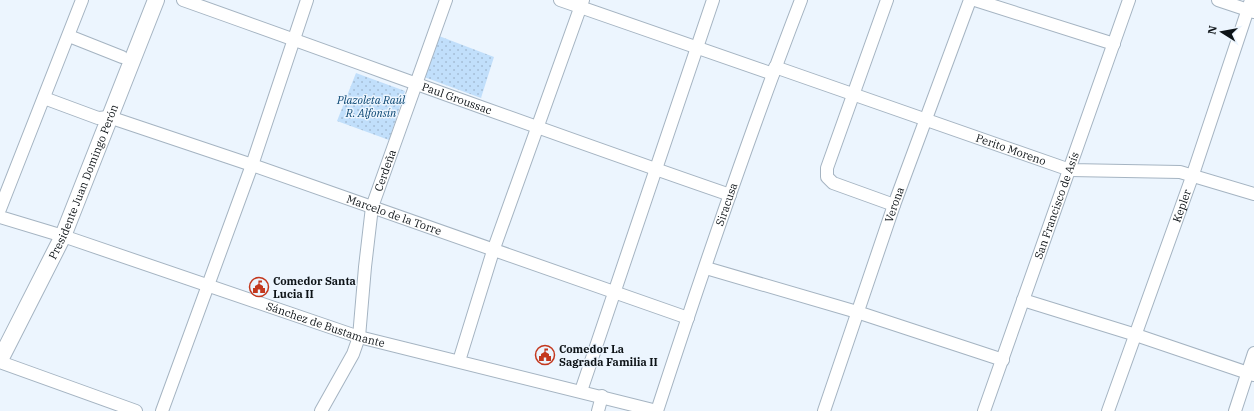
<svg xmlns="http://www.w3.org/2000/svg" width="1254" height="411" viewBox="0 0 1254 411" font-family="'IBM Plex Serif',serif">
	<style>
		.park { fill: url(#park-dots) }
		.lines { fill: none; stroke-linecap: round; stroke-linejoin: round }
		.minor-casing { stroke: #a5b4c2; stroke-width: 14 }
		.major-casing { stroke: #a5b4c2; stroke-width: 18 }
		.minor { stroke: #fff; stroke-width: 12 }
		.major { stroke: #fff; stroke-width: 16 }
		.labels { text-anchor: middle; stroke-width: 3; stroke-linejoin: round; paint-order: stroke }
		.street-label { font-size: 11px; fill: #0d1317; stroke: #ecf5fe }
		.park-label { font-size: 11px; font-style: italic; fill: #0a4672; stroke: #ecf5fe }
		.poi-label { font-size: 11px; font-weight: bold; fill: #0d1317; stroke: #ecf5fe; text-anchor: start }
	</style>
	<defs>
		<pattern id="park-dots" width="8" height="8" patternUnits="userSpaceOnUse"><rect width="8" height="8" fill="#c1dffb"/><path d="M2 2h.1M6 6h.1" fill="none" stroke="#a5bed6" stroke-width="1.8" stroke-linecap="round"/></pattern>
	</defs>
	<rect width="100%" height="100%" fill="#ecf5fe"/>
	<!-- park -->
	<path class="park" d="M 439,36 L 494,57 L 481,98 L 424,77 Z
		M 356,73 L 405,91 L 389,140 L 337,121 Z"/>
	<g class="lines">
		<!-- minor casing -->
		<g class="minor-casing">
			<g id="minor">
				<path id="s1" d="M 183,0 C 366,65 547,132 730,195"/>
				<path d="M 560,0 L 773,74"/>
				<path d="M 887,0 L 827,168 L 827,177 L 833,183 L 894,205"/>
				<path d="M 975,0 L 1114,44"/>
				<path d="M 1218,0 L 1254,12"/>
				<path d="M 69,36 L 122,57"/>
				<path id="s2" d="M 775,67 L 1070,170 L 1180,172 L 1254,194"/>
				<path id="s3" d="M 44,98 L 98,118 L 109,117 L 252,165 L 688,318"/>
				<path d="M 0,209 L 82,0"/>
				<path id="s4" d="M 0,217 L 63,236 L 359,337 L 657,411"/>
				<path d="M 706,268 L 857,312 L 1003,360"/>
				<path d="M 1023,300 L 1136,335 L 1254,375"/>
				<path d="M 459,361 L 493,251 L 583,0"/>
				<path d="M 0,362 L 136,411"/>
				<path d="M 581,391 L 713,0"/>
				<path d="M 162,411 L 252,165 L 307,0"/>
				<path id="s5" d="M 321,411 L 353,354 L 359,337 L 365,267 L 372,207 L 446,0"/>
				<path d="M 598,411 L 602,396"/>
				<path id="s6" d="M 657,411 C 702,273 749,135 801,0"/>
				<path id="s7" d="M 824,411 L 894,205 L 970,0"/>
				<path id="s8" d="M 984,411 L 1129,0"/>
				<path id="s9" d="M 1108,411 L 1192,177 L 1251,0"/>
				<path d="M 1235,411 L 1254,353"/>
			</g>
		</g>
		<!-- major casing -->
		<g class="major-casing">
			<g id="major">
				<path id="s10" d="M 0,360 L 63,236 L 156,0"/>
			</g>
		</g>
		<!-- minor -->
		<use href="#minor" class="minor"/>
		<!-- major -->
		<use href="#major" class="major"/>
	</g>
	<!-- icons -->
	<defs>
		<g id="civic-ring" transform="scale(1)"><circle r="9.5" fill="#ecf5fe" stroke="#c3381e" stroke-width="1.5"/><path d="M-.6-6.5H3V-4.5H.6V-3L4-1V1h2V6H-6V1h2V-1L-.6-3ZM-1.2 2.5V6h2.4V2.5Z" fill="#c3381e"/></g>
	</defs>
	<g fill-rule="evenodd">
		<use href="#civic-ring" x="259" y="287"/>
		<use href="#civic-ring" x="545" y="355"/>
	</g>
	<g class="labels">
		<!-- street labels -->
		<g class="street-label">
			<text dy="4" stroke="none"><textPath href="#s1" startOffset="291">Paul Groussac</textPath></text>
			<text dy="4" stroke="none"><textPath href="#s2" startOffset="250">Perito Moreno</textPath></text>
			<text dy="4" stroke="none"><textPath href="#s5" startOffset="253">Cerdeña</textPath></text>
			<text dy="4" stroke="none"><textPath href="#s10" startOffset="197">Presidente Juan Domingo Perón</textPath></text>
			<text dy="4" stroke="none"><textPath href="#s6" startOffset="218">Siracusa</textPath></text>
			<text dy="4" stroke="none"><textPath href="#s7" startOffset="218">Verona</textPath></text>
			<text dy="4" stroke="none"><textPath href="#s8" startOffset="218">San Francisco de Asís</textPath></text>
			<text dy="4" stroke="none"><textPath href="#s9" startOffset="218">Kepler</textPath></text>
			<text dy="4" stroke="none"><textPath href="#s3" startOffset="370">Marcelo de la Torre</textPath></text>
			<text dy="4" stroke="none"><textPath href="#s4" startOffset="343">Sánchez de Bustamante</textPath></text>
		</g>
		<!-- park labels -->
		<g class="park-label">
			<text x="371" y="104">Plazoleta Raúl<tspan x="371" dy="13">R. Alfonsín</tspan></text>
		</g>
		<!-- poi labels -->
		<g class="poi-label">
			<text x="273" y="285">Comedor Santa<tspan x="273" dy="13">Lucia II</tspan></text>
			<text x="559" y="353">Comedor La<tspan x="559" dy="13">Sagrada Familia II</tspan></text>
		</g>
	</g>
	<!-- north arrow -->
	<g transform="translate(1222 32) rotate(281)" stroke="#ecf5fe" stroke-width="3" paint-order="stroke">
	<path d="M0-3L7 15L0 10L-7 15Z" fill="#0d1317"/>
	<text y="-6" font-size="11" font-weight="bold" text-anchor="middle" fill="#0d1317">N</text>
	</g>
</svg>
